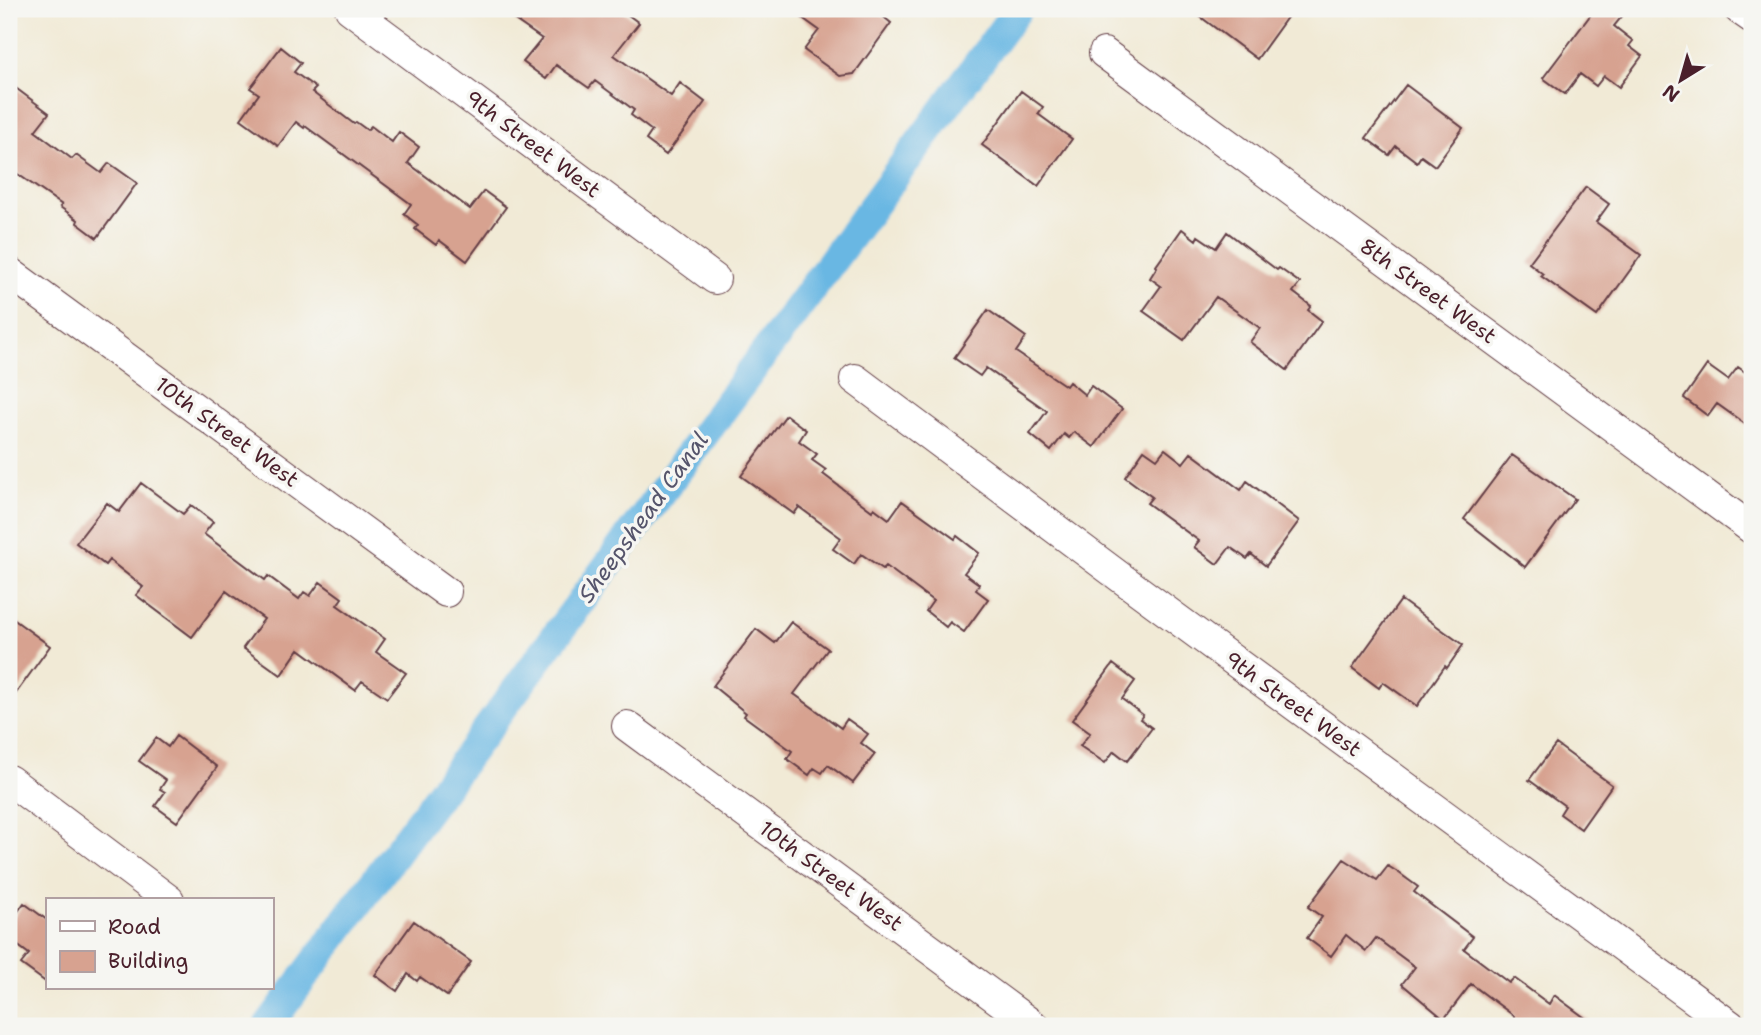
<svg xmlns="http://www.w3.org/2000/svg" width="1761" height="1035" viewBox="0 0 1761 1035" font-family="'Shantell Sans',sans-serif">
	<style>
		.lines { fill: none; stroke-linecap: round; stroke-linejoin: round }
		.canal { stroke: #69b7e3; stroke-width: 30 }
		.building { fill: #d7a290 }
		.street-casing { stroke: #633d45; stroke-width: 32 }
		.street { stroke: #fff; stroke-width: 30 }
		.labels { text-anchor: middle; stroke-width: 7; stroke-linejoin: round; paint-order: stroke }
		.street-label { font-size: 21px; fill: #4a1f2b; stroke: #f6f6f2 }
		.water-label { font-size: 23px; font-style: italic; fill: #55546b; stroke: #f6f6f2 }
	</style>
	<rect width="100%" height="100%" fill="#f6f6f2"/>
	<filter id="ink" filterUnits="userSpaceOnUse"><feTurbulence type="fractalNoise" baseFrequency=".0143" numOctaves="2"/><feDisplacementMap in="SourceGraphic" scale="14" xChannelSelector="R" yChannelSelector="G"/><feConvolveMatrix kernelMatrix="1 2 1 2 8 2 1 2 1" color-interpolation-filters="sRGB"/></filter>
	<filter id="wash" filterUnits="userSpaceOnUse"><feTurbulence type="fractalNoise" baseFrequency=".00686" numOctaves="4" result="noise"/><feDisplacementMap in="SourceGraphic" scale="28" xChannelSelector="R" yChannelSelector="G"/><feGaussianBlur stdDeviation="1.57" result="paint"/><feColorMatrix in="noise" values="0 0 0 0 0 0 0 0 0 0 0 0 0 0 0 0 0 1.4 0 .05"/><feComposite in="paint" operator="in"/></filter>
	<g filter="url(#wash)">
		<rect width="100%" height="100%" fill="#f1ead6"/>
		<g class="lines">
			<!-- canal -->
			<path class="canal" d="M 268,1026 L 1018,9"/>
		</g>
		<g id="blocks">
			<!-- building -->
			<path class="building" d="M 499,9 L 620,9 L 639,23 L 614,55 L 671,96 L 680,83 L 705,102 L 666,155 L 646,140 L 652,131 L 631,115 L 634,110 L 595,81 L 589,88 L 556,65 L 546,79 L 523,62 L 542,39 Z
				M 790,9 L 874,9 L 891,23 L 854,74 L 840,76 L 804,50 L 819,30 Z
				M 1190,9 L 1293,9 L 1257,59 Z
				M 1595,9 L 1628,9 L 1614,26 L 1633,41 L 1629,46 L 1642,56 L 1619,87 L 1604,76 L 1596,86 L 1580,74 L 1565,94 L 1543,78 Z
				M 281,47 L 301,63 L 294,72 L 316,88 L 312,92 L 354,124 L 356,122 L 367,130 L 371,126 L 392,142 L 399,132 L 419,147 L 408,163 L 470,209 L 484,191 L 506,207 L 467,261 L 439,240 L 436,245 L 415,229 L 418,225 L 404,214 L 411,204 L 305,126 L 304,128 L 296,122 L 278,146 L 241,119 L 259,94 L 250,88 Z
				M 9,83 L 49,113 L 35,131 L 72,159 L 76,155 L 101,173 L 109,163 L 137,183 L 97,238 L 77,223 L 78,220 L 60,207 L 62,205 L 9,168 Z
				M 1406,85 L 1463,128 L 1435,166 L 1421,156 L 1417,162 L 1396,146 L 1389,155 L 1366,138 Z
				M 1021,91 L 1043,107 L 1038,114 L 1072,139 L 1038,186 L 982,145 Z
				M 1586,187 L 1609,204 L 1596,222 L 1641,255 L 1597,316 L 1541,276 L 1543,274 L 1529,263 Z
				M 1182,229 L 1196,240 L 1198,236 L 1216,248 L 1227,232 L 1277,270 L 1279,268 L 1300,283 L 1293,292 L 1311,306 L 1308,310 L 1322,321 L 1287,370 L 1250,342 L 1260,328 L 1216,297 L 1184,340 L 1143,311 L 1161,286 L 1150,278 L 1157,267 L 1156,266 Z
				M 988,310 L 1026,337 L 1016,352 L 1066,386 L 1069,382 L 1085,395 L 1091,386 L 1122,409 L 1094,447 L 1074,432 L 1069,438 L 1064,434 L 1051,451 L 1030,434 L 1047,411 L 986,368 L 980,376 L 954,358 Z
				M 1707,365 L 1728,380 L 1738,367 L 1752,377 L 1752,429 L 1717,404 L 1708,416 L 1684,398 Z
				M 786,415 L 806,430 L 799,441 L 817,454 L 812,460 L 826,470 L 823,474 L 872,511 L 874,508 L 889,519 L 902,501 L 955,539 L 957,536 L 979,553 L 964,573 L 979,584 L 976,590 L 988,599 L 964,632 L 950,622 L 946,627 L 926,611 L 933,601 L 886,566 L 883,569 L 861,554 L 854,564 L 833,549 L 841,538 L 799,507 L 794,514 L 741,476 Z
				M 1165,449 L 1183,463 L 1191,453 L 1241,490 L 1247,481 L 1299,521 L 1266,566 L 1251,554 L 1247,559 L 1230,547 L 1217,564 L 1194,547 L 1199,541 L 1147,503 L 1152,497 L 1125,477 L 1144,450 L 1157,459 Z
				M 1512,455 L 1575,499 L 1525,567 L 1464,519 Z
				M 141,483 L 183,514 L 191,505 L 213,522 L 204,534 L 265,580 L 268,576 L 299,599 L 304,592 L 310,596 L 320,582 L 342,598 L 337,605 L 385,639 L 376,652 L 406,673 L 387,698 L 362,681 L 355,690 L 299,649 L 281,675 L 243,648 L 264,619 L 226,591 L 192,637 L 136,595 L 143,587 L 109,560 L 105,565 L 76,543 L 107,503 L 119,512 Z
				M 1401,600 L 1463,645 L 1447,668 L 1445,666 L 1417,706 L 1383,682 L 1379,688 L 1352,668 Z
				M 9,616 L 50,646 L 9,703 Z
				M 791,622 L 828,649 L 794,694 L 841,728 L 847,719 L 868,734 L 861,743 L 875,754 L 853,783 L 828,765 L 822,773 L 814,768 L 809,775 L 787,759 L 792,751 L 744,716 L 746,713 L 713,686 L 756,629 L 775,643 Z
				M 1113,664 L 1135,681 L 1122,699 L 1143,715 L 1140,719 L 1152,728 L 1127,761 L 1114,751 L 1105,763 L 1080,746 L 1090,733 L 1072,720 Z
				M 176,736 L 217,767 L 177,822 L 155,806 L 165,792 L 160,789 L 166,780 L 139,761 L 156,738 L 168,747 Z
				M 1556,744 L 1612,785 L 1581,829 L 1560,814 L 1565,806 L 1529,780 Z
				M 1344,859 L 1377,880 L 1388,866 L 1399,873 L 1418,887 L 1414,892 L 1473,937 L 1464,949 L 1509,983 L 1514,978 L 1549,1004 L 1554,995 L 1596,1026 L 1527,1026 L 1522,1022 L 1515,1024 L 1514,1016 L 1471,984 L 1444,1019 L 1402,984 L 1415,967 L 1376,938 L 1366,951 L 1346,935 L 1331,956 L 1307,938 L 1322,917 L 1308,907 Z
				M 24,903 L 47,920 L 47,983 L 21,964 L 29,954 L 9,939 L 9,924 Z
				M 414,921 L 471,962 L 447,996 L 420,977 L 417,981 L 408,974 L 397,991 L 375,975 Z"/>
		</g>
	</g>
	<g filter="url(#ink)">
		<use href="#blocks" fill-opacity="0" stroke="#633d45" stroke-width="2"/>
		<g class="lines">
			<!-- street casing -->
			<g class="street-casing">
				<path id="street" d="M 350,9 L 715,279
					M 1739,9 L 1752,18
					M 1104,53 L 1752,529
					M 9,272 L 446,592
					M 855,379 L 1120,577 L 1731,1026
					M 627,726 L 1034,1026
					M 9,780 L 169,900"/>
			</g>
			<!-- street -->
			<use href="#street" class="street"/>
		</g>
	</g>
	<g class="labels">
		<!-- street labels -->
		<g class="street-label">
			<text transform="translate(533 144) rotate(37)" y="7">9th Street West</text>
			<text transform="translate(1428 291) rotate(36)" y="7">8th Street West</text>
			<text transform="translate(227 432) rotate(36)" y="7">10th Street West</text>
			<text transform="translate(1293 704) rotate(36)" y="7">9th Street West</text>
			<text transform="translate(831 876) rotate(36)" y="7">10th Street West</text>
		</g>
		<!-- water labels -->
		<g class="water-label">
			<text transform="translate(643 517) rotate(-54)" y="8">Sheepshead Canal</text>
		</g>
	</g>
	<!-- margin -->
	<rect width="1761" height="1035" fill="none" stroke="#f6f6f2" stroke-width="35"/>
	<!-- legend -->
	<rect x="46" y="898" width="228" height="91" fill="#f6f6f2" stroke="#b1a0a2" stroke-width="2"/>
	<rect x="60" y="921" width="35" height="10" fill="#ffffff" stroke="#b1a0a2" stroke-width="2"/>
	<text x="108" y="934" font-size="21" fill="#4a1f2b">Road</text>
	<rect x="60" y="951" width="35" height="21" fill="#d7a290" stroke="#b1a0a2" stroke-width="2"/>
	<text x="108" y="968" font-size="21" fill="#4a1f2b">Building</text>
	<!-- north arrow -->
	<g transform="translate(1681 80) rotate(217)" stroke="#f6f6f2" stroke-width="5" paint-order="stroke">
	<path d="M0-5L12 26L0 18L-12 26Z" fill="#4a1f2b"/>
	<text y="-10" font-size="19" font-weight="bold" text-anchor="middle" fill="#4a1f2b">N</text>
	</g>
</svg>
